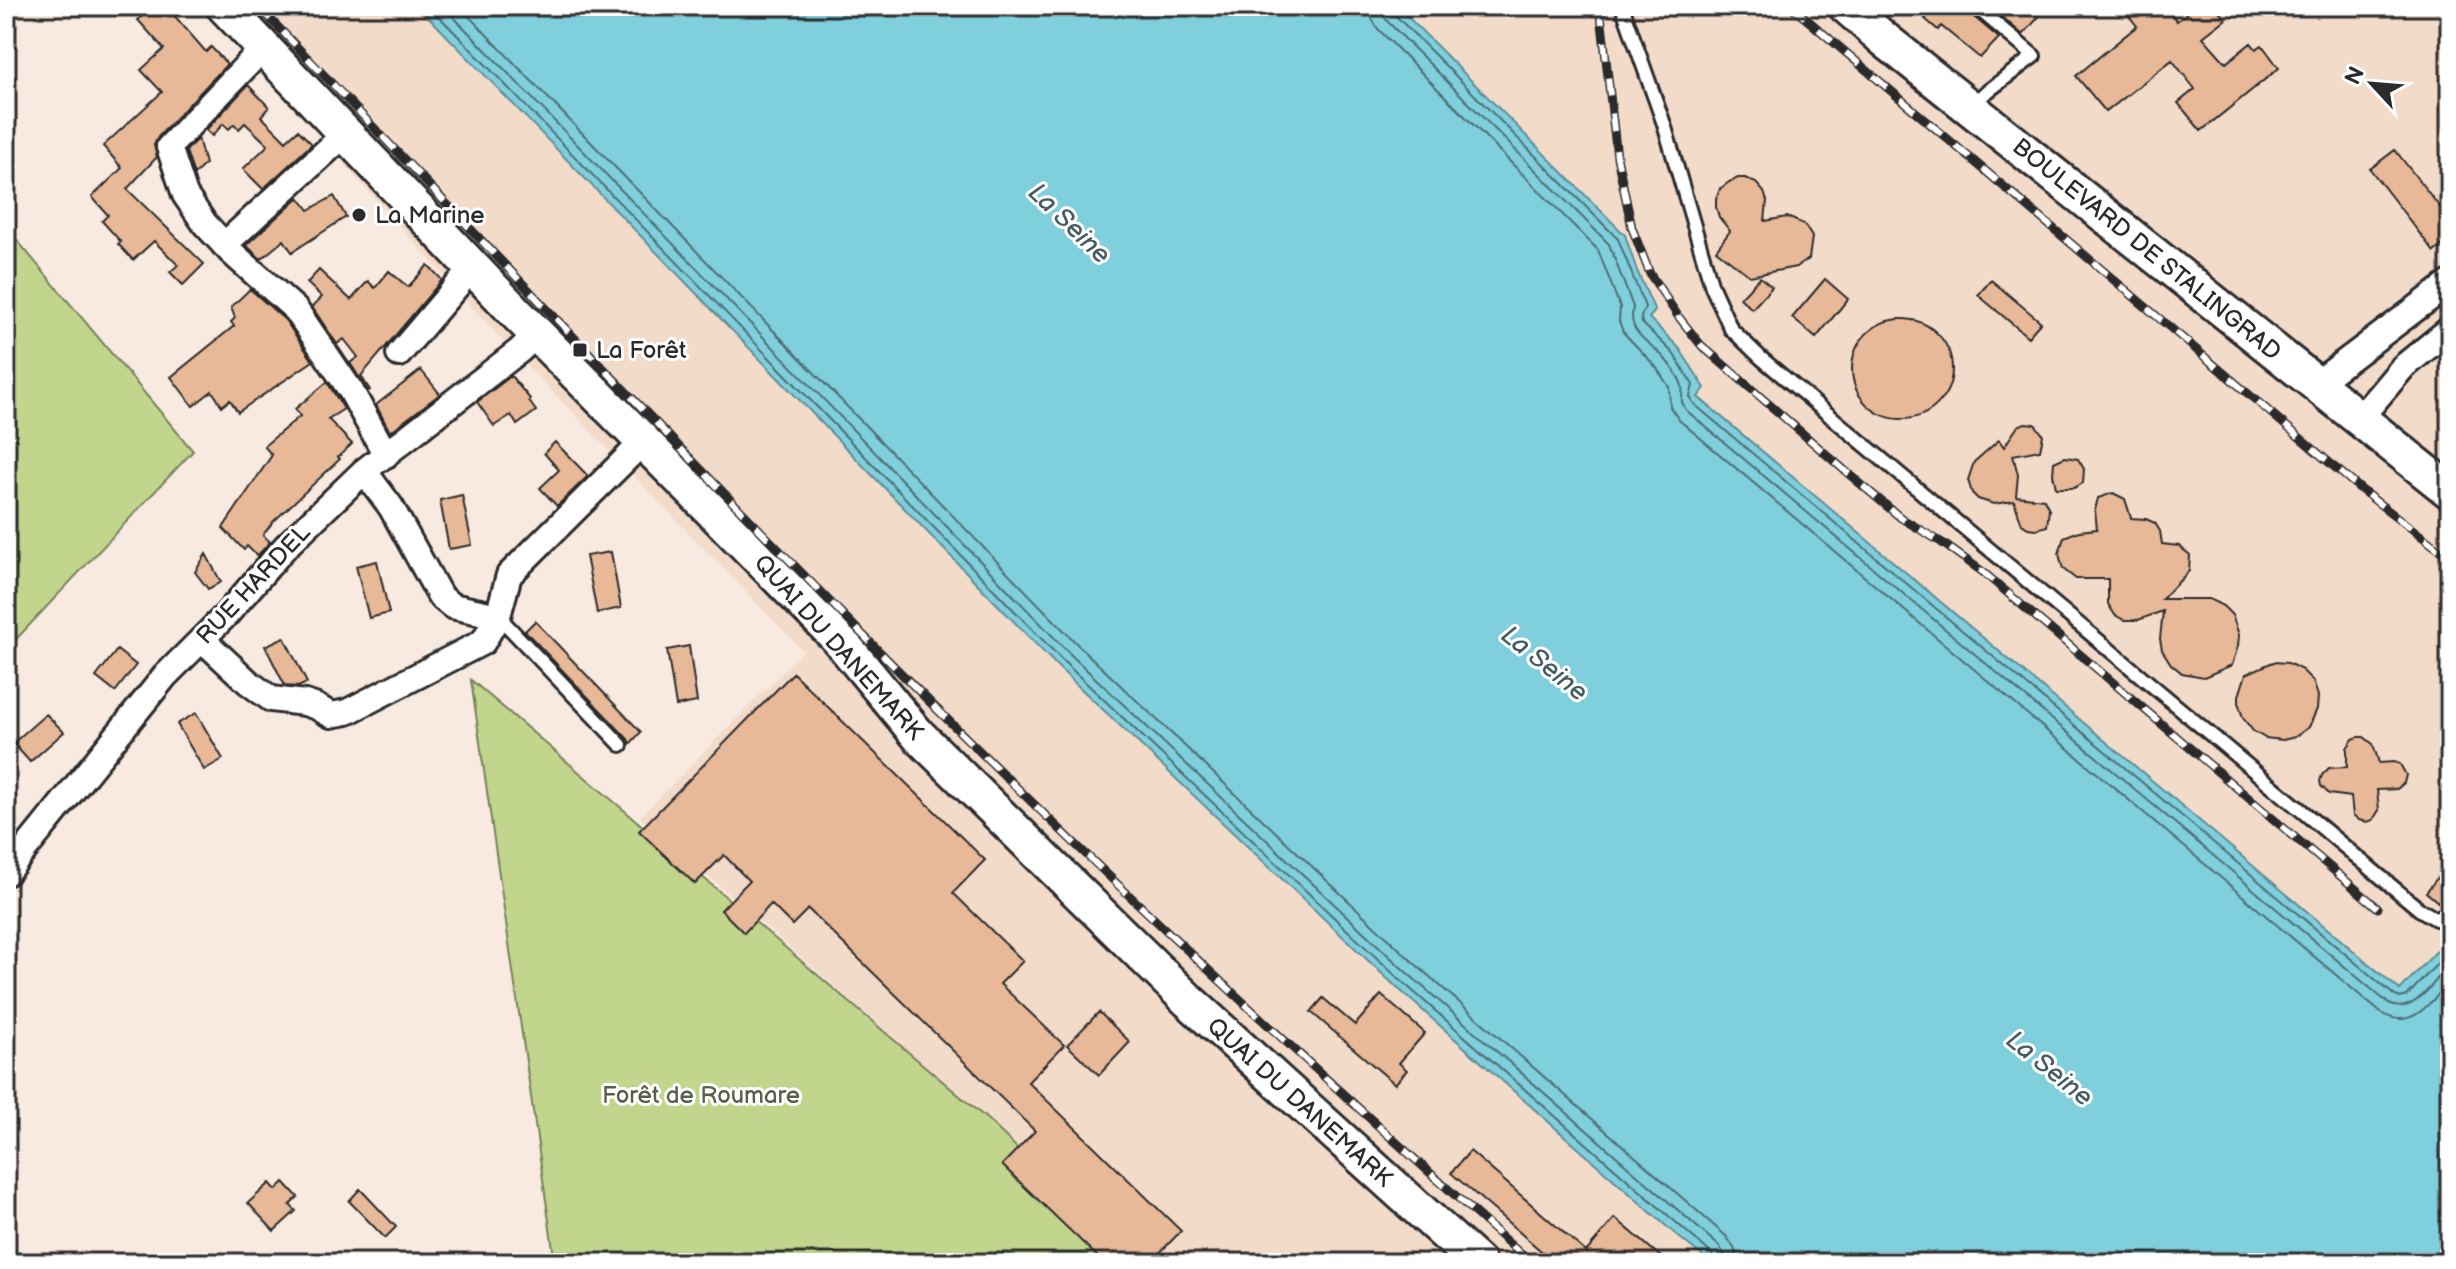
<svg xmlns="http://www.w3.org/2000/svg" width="2456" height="1269" viewBox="0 0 2456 1269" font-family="'Balsamiq Sans',sans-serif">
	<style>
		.built { fill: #f3dbca }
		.green { fill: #c1d68c; stroke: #76805c; stroke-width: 2 }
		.water { fill: #80cfdd; stroke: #5e8d96; stroke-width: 2 }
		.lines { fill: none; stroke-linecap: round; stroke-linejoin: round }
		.shore { stroke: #4d6d72; stroke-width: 2 }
		.building { fill: #e8b998; stroke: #2b2b2b; stroke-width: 2 }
		.lane-casing { stroke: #2b2b2b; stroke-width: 18 }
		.street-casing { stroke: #2b2b2b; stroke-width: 30 }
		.secondary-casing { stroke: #2b2b2b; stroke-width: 40 }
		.lane { stroke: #fff; stroke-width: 12 }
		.street { stroke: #fff; stroke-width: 24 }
		.secondary { stroke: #fff; stroke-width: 34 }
		.rail-casing { stroke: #2b2b2b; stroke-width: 9 }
		.rail { stroke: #fff; stroke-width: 6; stroke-dasharray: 18; stroke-linecap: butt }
		.poi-dot { fill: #2b2b2b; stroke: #fff; stroke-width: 3 }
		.labels { text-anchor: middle; stroke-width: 6; stroke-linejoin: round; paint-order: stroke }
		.poi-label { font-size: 24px; fill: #2b2b2b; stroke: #fff; text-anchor: start }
		.street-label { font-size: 24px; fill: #2b2b2b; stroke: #fff }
		.park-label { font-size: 24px; fill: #585e48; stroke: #fff }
		.water-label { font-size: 26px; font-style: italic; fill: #445c60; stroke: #fff }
	</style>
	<rect width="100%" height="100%" fill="#f8eae0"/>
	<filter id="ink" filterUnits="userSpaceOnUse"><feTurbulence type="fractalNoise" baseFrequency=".0125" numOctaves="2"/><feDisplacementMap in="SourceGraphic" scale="16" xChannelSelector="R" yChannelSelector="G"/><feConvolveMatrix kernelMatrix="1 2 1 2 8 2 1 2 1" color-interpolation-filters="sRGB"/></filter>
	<g filter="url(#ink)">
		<!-- built -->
		<path class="built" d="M 203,6 L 452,6 L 1824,1263 L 1136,1263 L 988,1120 L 640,817 L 803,651 L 485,322 Z
			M 1397,6 L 2450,6 L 2450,945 L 2445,942 L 2401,991 L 1697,397 L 1705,388 L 1679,348 L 1649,318 L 1637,271 L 1625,235 Z"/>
		<!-- green -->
		<path class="green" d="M 6,227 L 193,451 L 6,650 Z
			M 471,680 L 988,1120 L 1136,1263 L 555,1263 Z"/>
		<!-- water -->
		<path class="water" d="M 418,6 L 1397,6 L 1625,235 L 1637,271 L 1655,311 L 1649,318 L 1679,348 L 1705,388 L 1698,397 L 2400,990 L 2446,941 L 2450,945 L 2450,1263 L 1711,1263 L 1674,1233 L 1393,984 L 1058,667 Z"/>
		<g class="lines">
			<!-- shore -->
			<path class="shore" d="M 429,6 L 1064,662 L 1398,978 L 1712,1254 L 1715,1263
				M 443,6 L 1071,655 L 1405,971 L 1719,1246 L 1724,1254 L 1725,1263
				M 459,6 L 1079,646 L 1413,962 L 1727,1237 L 1735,1250 L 1737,1263
				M 1370,6 L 1372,19 L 1378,29 L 1598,250 L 1620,307 L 1619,321 L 1623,332 L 1656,367 L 1669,387 L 1670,407 L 1679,420 L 2381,1013 C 2412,1032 2431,1002 2450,981
				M 1382,6 L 1383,15 L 1388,22 L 1609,244 L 1633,307 C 1627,335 1649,340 1665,359 C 1670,365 1681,379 1682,387 C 1684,398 1678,399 1687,411 L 2389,1004 C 2414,1017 2435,980 2450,963
				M 1392,6 L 1395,15 L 1618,239 L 1645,307 L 1641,317 L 1642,323 L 1673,353 L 1693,385 L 1690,397 L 1694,404 L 2395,996 L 2401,998 L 2407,996 L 2450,950"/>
		</g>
		<!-- building -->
		<path class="building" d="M 153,6 L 166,6 L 206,52 L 211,47 L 227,64 L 158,137 L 154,145 L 157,157 L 127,189 L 204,264 L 183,285 L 170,272 L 178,265 L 154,241 L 133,260 L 118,244 L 121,242 L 102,221 L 108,215 L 92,197 L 122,168 L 103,146 L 162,92 L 141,70 L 164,49 L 138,20 Z
			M 1937,6 L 1966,6 L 1969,13 L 1999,38 L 1980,58 L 1941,26 L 1938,30 L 1925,19 Z
			M 1989,6 L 2048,6 L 2023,35 Z
			M 2121,6 L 2164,6 L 2177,21 L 2195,6 L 2215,6 L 2226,19 L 2203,37 L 2226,63 L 2251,43 L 2256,49 L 2262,45 L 2279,68 L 2201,131 L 2178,103 L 2195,89 L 2172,60 L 2106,112 L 2076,76 L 2137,26 Z
			M 248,85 L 269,107 L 261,116 L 286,141 L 298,130 L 312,144 L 263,189 L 243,169 L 268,145 L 245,123 L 239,129 L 234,124 L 229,129 L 223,124 L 212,136 L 206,130 Z
			M 198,138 L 205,164 L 194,175 L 186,151 Z
			M 2395,150 L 2450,220 L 2450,239 L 2434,252 L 2370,169 Z
			M 1738,178 L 1745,178 L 1756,183 L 1764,192 L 1767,201 L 1765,221 L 1787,217 L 1804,224 L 1812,237 L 1809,259 L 1796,267 L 1750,276 L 1716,250 L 1730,231 L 1719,217 L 1716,207 L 1716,198 L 1720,189 L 1729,182 Z
			M 334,196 L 346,217 L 292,252 L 284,240 L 261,259 L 246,245 L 299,197 L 309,210 Z
			M 428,265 L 442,280 L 361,376 L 370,390 L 368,391 L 350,363 L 358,357 L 344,339 L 337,344 L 312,307 L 322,297 L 307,283 L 319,270 L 351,300 L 368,281 L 375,288 L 389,271 L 408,287 Z
			M 1760,277 L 1772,287 L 1752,309 L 1740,298 Z
			M 1825,279 L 1848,299 L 1816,338 L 1792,318 Z
			M 1991,280 L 2041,322 L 2028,337 L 1978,295 Z
			M 250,289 L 285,320 L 313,361 L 238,412 L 230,400 L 222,406 L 212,391 L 193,406 L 171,377 L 234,326 L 231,322 L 235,318 L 231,307 Z
			M1852 369a50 50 0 1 1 100 0a50 50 0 1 1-100 0Z
			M 421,370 L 440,394 L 390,432 L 376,405 Z
			M 511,376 L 530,399 L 529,401 L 536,411 L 517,425 L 511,415 L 494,426 L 477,402 Z
			M 327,382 L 344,409 L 328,419 L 352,444 L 338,457 L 340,459 L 273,522 L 263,535 L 270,542 L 257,556 L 247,546 L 244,550 L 223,528 L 272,455 L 264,446 L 300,416 L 295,409 Z
			M 2025,423 L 2035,424 L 2043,435 L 2040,450 L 2013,455 L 2018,475 L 2016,496 L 2044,499 L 2049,509 L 2047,526 L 2036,529 L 2028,528 L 2022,524 L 2014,501 L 1994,504 L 1978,499 L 1972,493 L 1968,480 L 1974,462 L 1999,440 L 2004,447 L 2018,426 Z
			M 555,442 L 588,476 L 557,506 L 540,488 L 559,470 L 544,453 Z
			M 2065,457 L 2078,459 L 2084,469 L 2083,483 L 2074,488 L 2056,488 L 2053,474 L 2054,462 Z
			M 2113,493 L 2125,499 L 2131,518 L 2146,519 L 2155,523 L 2160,531 L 2162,544 L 2179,546 L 2190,555 L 2189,571 L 2162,599 L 2209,599 L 2223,606 L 2232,615 L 2239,635 L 2238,646 L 2232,665 L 2204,677 L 2182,673 L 2171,664 L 2162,650 L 2160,639 L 2163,611 L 2138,620 L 2124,620 L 2115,615 L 2108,604 L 2108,579 L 2076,579 L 2063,569 L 2059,554 L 2064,537 L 2079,531 L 2097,529 L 2095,510 L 2098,498 Z
			M 462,495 L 472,545 L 449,549 L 440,500 Z
			M 611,552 L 621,608 L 597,613 L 586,556 Z
			M 206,554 L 221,582 L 208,589 L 195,572 Z
			M 377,561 L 389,613 L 369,618 L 356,566 Z
			M 535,621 L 641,732 L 630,744 L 628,739 L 525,631 Z
			M 284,637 L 307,683 L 298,687 L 285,686 L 265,646 Z
			M 689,646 L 697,702 L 676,706 L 667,650 Z
			M 117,650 L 136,665 L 115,692 L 96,677 Z
			M 2273,662 L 2288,663 L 2302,670 L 2313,681 L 2318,696 L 2317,709 L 2309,727 L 2295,737 L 2283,740 L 2265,738 L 2253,731 L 2243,718 L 2239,705 L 2239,696 L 2246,674 Z
			M 793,673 L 985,860 L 953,893 L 1023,961 L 1000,984 L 1064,1045 L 1028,1082 L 1181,1231 L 1150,1263 L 1104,1263 L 1002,1165 L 1035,1131 L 808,909 L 792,925 L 771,904 L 744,933 L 721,910 L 749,881 L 724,855 L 695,884 L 639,831 Z
			M 196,713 L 223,759 L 204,770 L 177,724 Z
			M 46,714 L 64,732 L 30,762 L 13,743 Z
			M 2358,737 L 2364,737 L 2373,744 L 2379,763 L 2394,762 L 2400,764 L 2406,775 L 2404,783 L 2397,789 L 2377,790 L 2379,810 L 2373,820 L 2367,822 L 2359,820 L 2353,815 L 2351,797 L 2329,794 L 2321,786 L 2320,781 L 2322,775 L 2329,768 L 2347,767 L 2347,748 L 2353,739 Z
			M 2450,862 L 2450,888 L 2438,902 L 2426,892 Z
			M 1381,995 L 1425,1033 L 1399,1063 L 1407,1070 L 1395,1084 L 1311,1012 L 1323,998 L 1355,1025 Z
			M 1099,1012 L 1130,1042 L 1099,1075 L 1067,1045 Z
			M 1470,1151 L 1586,1252 L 1615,1218 L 1668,1263 L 1555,1263 L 1451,1173 Z
			M 284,1182 L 298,1197 L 290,1205 L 296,1211 L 274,1231 L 248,1203 L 270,1183 L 276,1190 Z
			M 360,1189 L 396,1227 L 385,1238 L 349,1201 Z"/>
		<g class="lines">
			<!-- lane casing -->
			<g class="lane-casing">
				<path id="lane" d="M 1622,6 L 1664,124 L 1712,287 L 1731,329 L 1761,358 L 2419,909 L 2436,919 L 2450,911
					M 1971,104 L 2034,56 L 1975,6
					M 498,616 L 621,745"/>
			</g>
			<!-- street casing -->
			<g class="street-casing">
				<path id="street" d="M 264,47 L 169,147 L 185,195 L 205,224 L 231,252 L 296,310 L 351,391 L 386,455
					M 224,245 L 345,134
					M 399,354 L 473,267
					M 2317,383 L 2450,283
					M 2360,418 L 2403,367 L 2450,329
					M 364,471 L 391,507 L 440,596 L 452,606 L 498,616 L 509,575 L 643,442
					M 202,639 L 248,682 L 271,699 L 305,703 L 317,707 L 331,715 L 347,712 L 483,642 L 498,616
					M 6,873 L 165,676 L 227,614 L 286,546 L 364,471 L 519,351 L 538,333"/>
			</g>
			<!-- secondary casing -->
			<g class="secondary-casing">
				<path id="secondary" d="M 224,6 L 518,315 L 837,637 L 918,735 L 1189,1001 L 1478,1263
					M 1846,6 L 1885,40 L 2450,491"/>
			</g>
			<!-- lane -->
			<use href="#lane" class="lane"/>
			<!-- street -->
			<use href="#street" class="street"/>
			<!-- secondary -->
			<use href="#secondary" class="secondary"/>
			<!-- rail casing -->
			<g class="rail-casing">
				<path id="rail" d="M 258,6 C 457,214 654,424 856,628 C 1073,848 1300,1058 1531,1263
					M 1600,6 L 1617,157 L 1632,228 L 1650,274 L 1678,316 L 1701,345 L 1850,475 L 1901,518 L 1941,542 L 1983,572 L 2378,908
					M 1791,6 L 2364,492 L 2450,558"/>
			</g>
			<!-- rail -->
			<use href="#rail" class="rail"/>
		</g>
	</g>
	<!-- markers -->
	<g class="poi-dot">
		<circle cx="359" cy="215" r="8"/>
		<rect x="572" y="342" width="16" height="16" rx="4"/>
	</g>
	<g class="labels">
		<!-- poi labels -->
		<g class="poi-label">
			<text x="375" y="223">La Marine</text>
			<text x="596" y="358">La Forêt</text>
		</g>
		<!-- street labels -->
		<g class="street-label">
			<text transform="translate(2147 249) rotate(39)" y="8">BOULEVARD DE STALINGRAD</text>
			<text transform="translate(253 584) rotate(-47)" y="8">RUE HARDEL</text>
			<text transform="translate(839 647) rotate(48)" y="8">QUAI DU DANEMARK</text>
			<text transform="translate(1300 1102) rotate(42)" y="8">QUAI DU DANEMARK</text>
		</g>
		<!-- park labels -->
		<g class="park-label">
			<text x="701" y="1103">Forêt de Roumare</text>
		</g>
		<!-- water labels -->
		<g class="water-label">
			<text transform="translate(1070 223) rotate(44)" y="9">La Seine</text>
			<text transform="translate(1545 663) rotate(39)" y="9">La Seine</text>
			<text transform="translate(2050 1068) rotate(39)" y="9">La Seine</text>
		</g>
	</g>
	<!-- margin -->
	<rect width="2456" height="1269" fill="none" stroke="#fff" stroke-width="32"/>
	<rect x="16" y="16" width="2424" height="1237" fill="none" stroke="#2b2b2b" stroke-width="3" filter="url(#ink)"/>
	<!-- north arrow -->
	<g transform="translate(2372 84) rotate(296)" stroke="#ffffff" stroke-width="6" paint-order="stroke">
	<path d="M0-6L14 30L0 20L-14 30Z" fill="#2b2b2b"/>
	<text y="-12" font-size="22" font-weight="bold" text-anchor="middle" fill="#2b2b2b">N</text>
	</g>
</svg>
